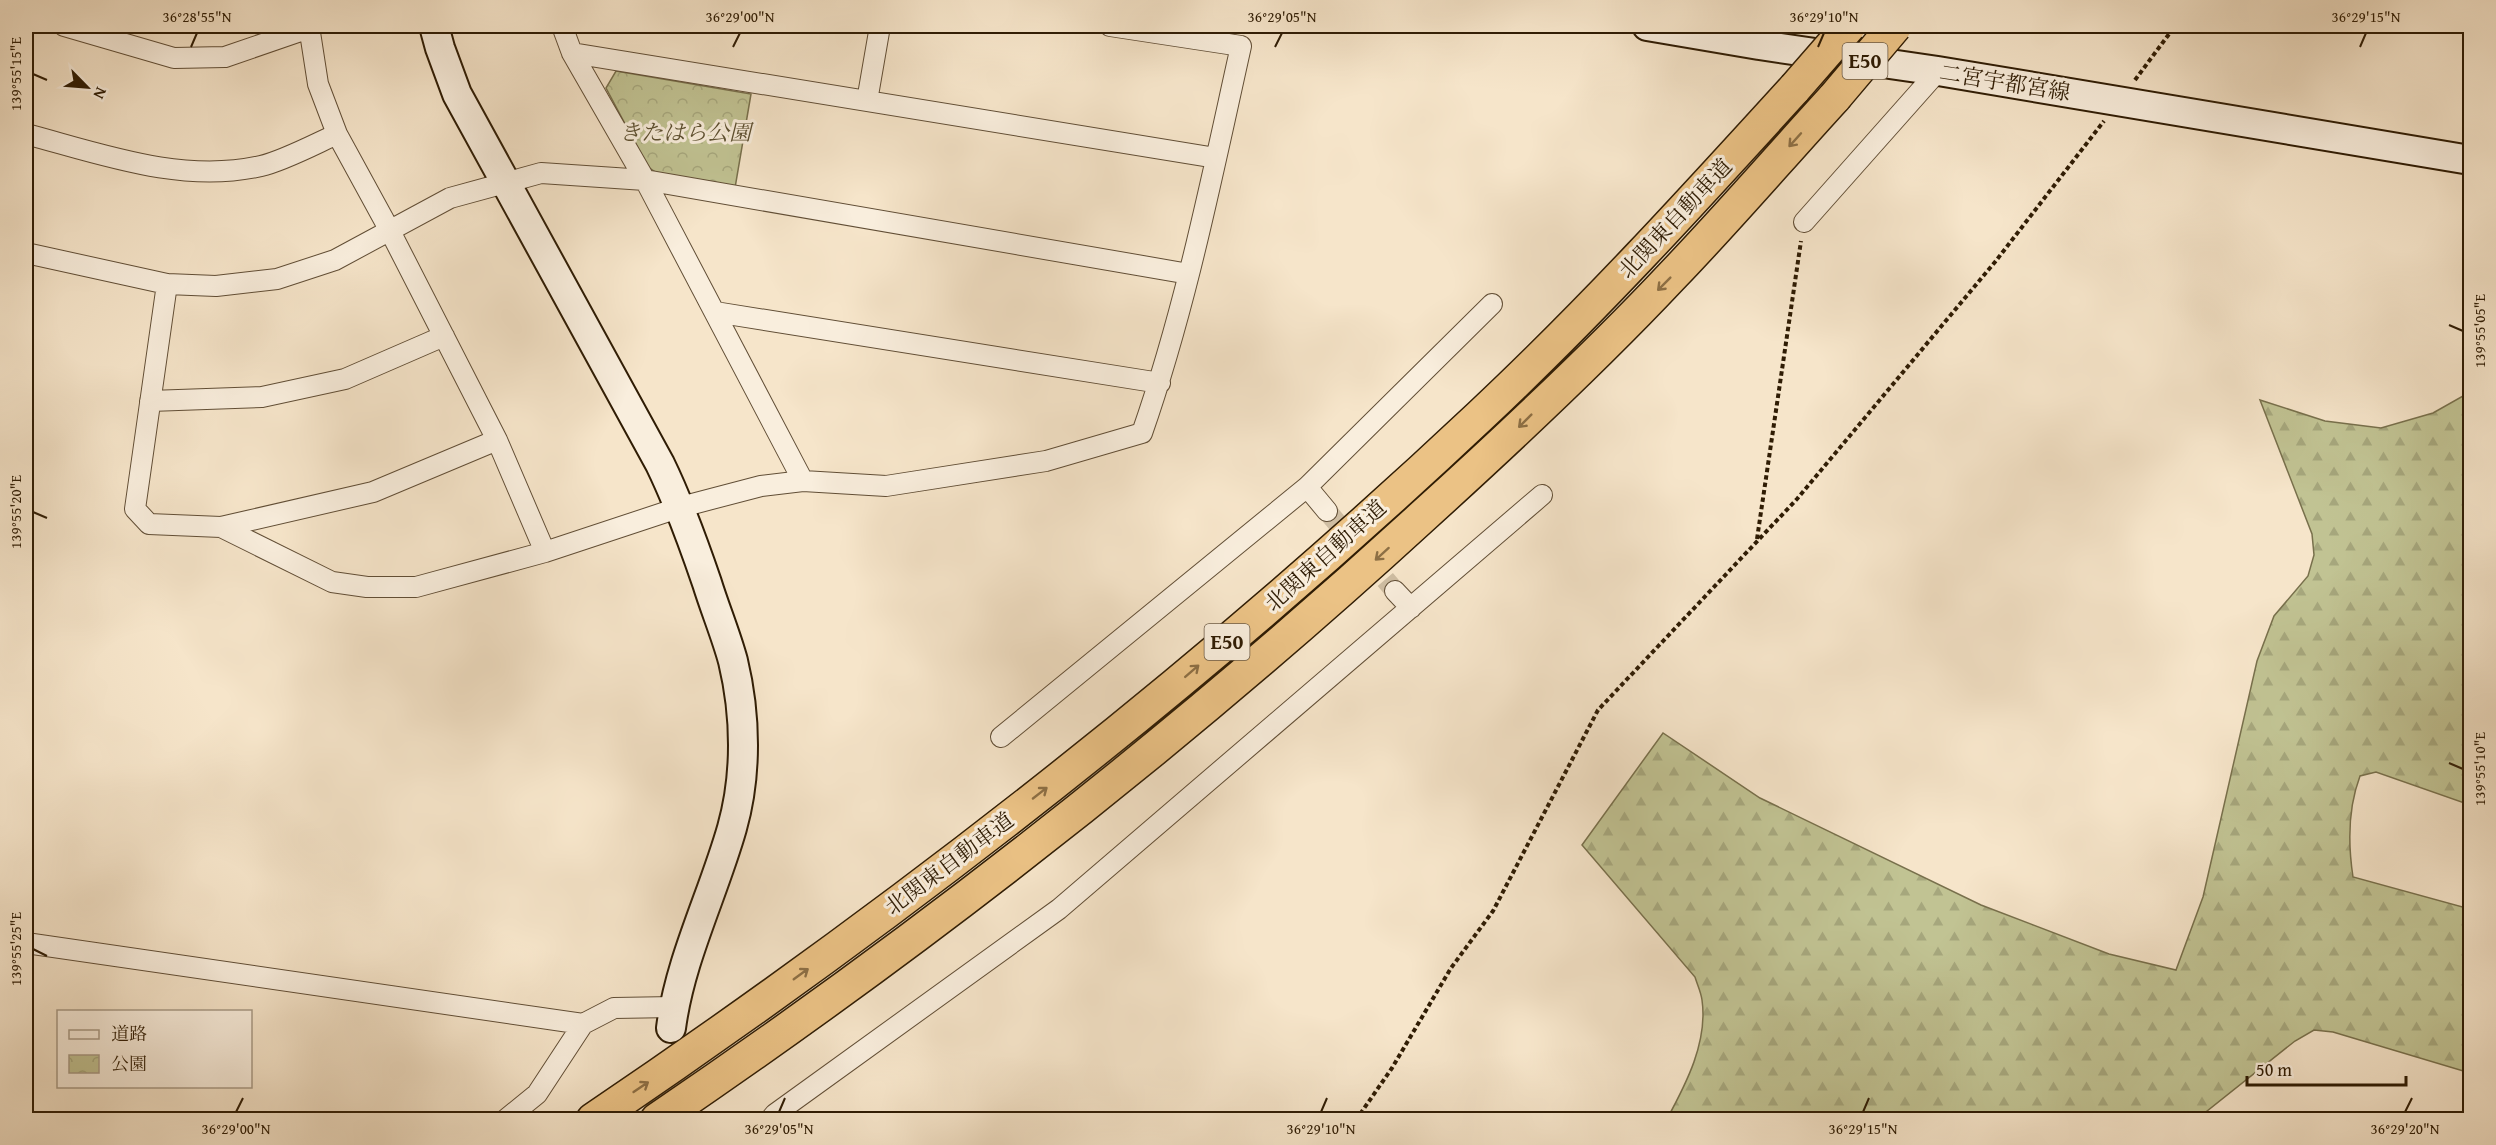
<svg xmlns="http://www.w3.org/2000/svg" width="2496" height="1145" viewBox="0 0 2496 1145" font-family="'Gentium Book Plus','Noto Serif JP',serif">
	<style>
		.forest { fill: url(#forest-firs); stroke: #78704c; stroke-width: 1.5 }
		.park { fill: url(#park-crowns); stroke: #78704c; stroke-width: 1.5 }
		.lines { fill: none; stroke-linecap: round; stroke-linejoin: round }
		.street-tunnel { stroke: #cebda2; stroke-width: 20; stroke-dasharray: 20 10; stroke-linecap: butt }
		.street-casing { stroke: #614e36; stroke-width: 22 }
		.secondary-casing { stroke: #2f1c04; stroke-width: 32 }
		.highway-casing { stroke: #2f1c04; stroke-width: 36 }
		.path { stroke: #2f1c04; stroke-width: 4; stroke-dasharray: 4.5 3; stroke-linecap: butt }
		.street { stroke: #f9eedd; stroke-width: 20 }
		.secondary { stroke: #f9eedd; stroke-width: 28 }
		.highway { stroke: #ebc285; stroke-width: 33 }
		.highway-bridge-casing { stroke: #2f1c04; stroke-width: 36; stroke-linecap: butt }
		.highway-bridge { stroke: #ebc285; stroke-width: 33 }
		.oneway { stroke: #8d6f44 }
		.ticks { fill: none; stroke: #2f1c04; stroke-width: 2 }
		.labels { text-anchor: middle; stroke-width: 6; stroke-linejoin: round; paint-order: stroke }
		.shield { fill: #f9eedd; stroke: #6c5b45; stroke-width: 1.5 }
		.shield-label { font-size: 21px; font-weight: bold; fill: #2f1c04 }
		.street-label { font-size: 22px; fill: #2f1c04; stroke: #f9eedd }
		.park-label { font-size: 22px; font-style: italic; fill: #5b4e2f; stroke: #f9eedd }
		.neatline { fill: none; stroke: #2f1c04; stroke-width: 2 }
		.ticks-label { font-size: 15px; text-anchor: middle; fill: #2f1c04 }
	</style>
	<defs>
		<pattern id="forest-firs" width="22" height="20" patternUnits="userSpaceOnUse" patternTransform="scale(1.5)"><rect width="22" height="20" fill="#c1c393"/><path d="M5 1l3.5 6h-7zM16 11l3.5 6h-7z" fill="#a6a77d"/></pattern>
		<pattern id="park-crowns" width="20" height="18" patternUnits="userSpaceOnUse" patternTransform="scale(1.5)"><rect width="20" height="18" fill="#c1c393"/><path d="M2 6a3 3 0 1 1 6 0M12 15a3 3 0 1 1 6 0" fill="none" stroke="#a6a77d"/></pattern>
	</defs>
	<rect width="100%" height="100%" fill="#f6e5ca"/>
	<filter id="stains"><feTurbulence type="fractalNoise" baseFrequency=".00333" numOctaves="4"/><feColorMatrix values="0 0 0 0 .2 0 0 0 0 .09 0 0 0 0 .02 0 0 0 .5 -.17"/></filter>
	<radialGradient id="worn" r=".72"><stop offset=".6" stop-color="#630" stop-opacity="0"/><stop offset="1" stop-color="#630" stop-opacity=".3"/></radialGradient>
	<!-- forest -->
	<path class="forest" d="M 2470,392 L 2470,805 L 2376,772 L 2360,776 C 2348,808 2348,844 2353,877 L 2470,909 L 2470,1073 L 2333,1032 L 2314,1030 L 2295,1041 L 2197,1119 L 1667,1119 C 1686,1084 1708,1042 1702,1000 C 1701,992 1697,984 1695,977 L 1582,845 L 1663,733 L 1760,798 L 1981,905 L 2109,954 L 2176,970 L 2203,897 L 2257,661 L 2274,616 L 2308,576 L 2314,555 L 2312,534 L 2260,400 L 2325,421 L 2381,428 L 2433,413 Z"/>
	<!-- park -->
	<path class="park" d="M 616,71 L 751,94 L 735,188 L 663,177 L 648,167 L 606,88 Z"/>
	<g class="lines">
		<!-- street-tunnel -->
		<path class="street-tunnel" d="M 1327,511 L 1395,591"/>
		<!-- street casing -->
		<g class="street-casing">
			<path id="street" d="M 64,26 L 174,58 L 225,57 L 309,28
				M 309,26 L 318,84 L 337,134 L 390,231 L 497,440 L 545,552
				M 562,26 L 572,53 L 645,180 L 803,481
				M 572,53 L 1216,158
				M 867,101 L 880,26
				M 26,134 C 101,154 182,184 261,166 C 283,161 315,144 337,134
				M 1804,222 L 1938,71
				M 26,253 L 167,284 L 216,286 L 277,279 L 335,260 L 450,198 L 541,173 L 645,180 L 1189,274
				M 167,284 L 135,509 L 149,524 L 221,527 L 373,492 L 497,440
				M 715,312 L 1160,383
				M 150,401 L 262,397 L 345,379 L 444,336
				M 1307,487 L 1327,511
				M 221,527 L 332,582 L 367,587 L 416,587 L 545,552 L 681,507 L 761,486 L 803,481 L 886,486 L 1046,461 L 1142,433 C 1186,307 1212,176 1241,46 L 1110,26
				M 1395,591 L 1411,608
				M 1001,737 L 1307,487 L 1492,304
				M 26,943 L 583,1024
				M 505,1120 L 537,1094 L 583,1024 L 614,1008 L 674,1007
				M 770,1120 L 775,1114 L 1059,909 L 1542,495"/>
		</g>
		<!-- secondary casing -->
		<g class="secondary-casing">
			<path id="secondary" d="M 434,26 L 440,48 L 457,94 L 660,464 C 679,503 693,542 707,583 C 715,609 726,635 733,661 C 746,715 747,775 732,828 C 713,895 680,959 671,1028
				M 1647,26 L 1759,45 L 1938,71 L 2470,160"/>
		</g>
		<!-- highway casing -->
		<g class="highway-casing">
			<path id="highway" d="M 593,1120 C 906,908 1205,675 1480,416 C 1591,312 1693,200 1795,88
				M 657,1120 C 926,937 1183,736 1422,517 C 1507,440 1592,361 1671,277 C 1727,219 1780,157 1835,97"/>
		</g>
		<!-- path -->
		<path class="path" d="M 2135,80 L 2175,26
			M 1757,539 L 1801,241
			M 1356,1120 L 1392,1068 L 1451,968 L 1493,911 L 1598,710 L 1797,499 L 1995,262 L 2104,121"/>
		<!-- street -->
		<use href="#street" class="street"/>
		<!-- secondary -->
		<use href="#secondary" class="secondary"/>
		<!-- highway -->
		<use href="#highway" class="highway"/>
		<!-- highway-bridge casing -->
		<g class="highway-bridge-casing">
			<path id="highway-bridge" d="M 1795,88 L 1849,26
				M 1835,97 L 1895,26"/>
		</g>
		<!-- highway-bridge -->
		<use href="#highway-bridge" class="highway-bridge"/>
	</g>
	<!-- one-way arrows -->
	<defs><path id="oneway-shaft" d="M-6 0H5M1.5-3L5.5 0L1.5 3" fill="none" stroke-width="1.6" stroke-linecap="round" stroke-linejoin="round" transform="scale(1.5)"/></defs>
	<g class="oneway">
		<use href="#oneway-shaft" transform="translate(1795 140) rotate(132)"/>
		<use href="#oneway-shaft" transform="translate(1664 284) rotate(135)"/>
		<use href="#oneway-shaft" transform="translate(1525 421) rotate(135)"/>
		<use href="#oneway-shaft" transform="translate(1382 554) rotate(138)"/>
		<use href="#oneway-shaft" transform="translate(1192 671) rotate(-41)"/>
		<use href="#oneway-shaft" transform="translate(1040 793) rotate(-38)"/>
		<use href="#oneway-shaft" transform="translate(801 974) rotate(-36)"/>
		<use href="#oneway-shaft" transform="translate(641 1087) rotate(-34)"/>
	</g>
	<!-- ticks -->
	<path class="ticks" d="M 191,47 L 197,33M 733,47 L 740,33M 1275,47 L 1282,33M 1818,47 L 1824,33M 2360,47 L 2366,33M 33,74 L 47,80M 2449,325 L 2463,331M 33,512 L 47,518M 2449,763 L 2463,769M 33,949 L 47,956M 236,1112 L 243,1098M 779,1112 L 785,1098M 1321,1112 L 1327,1098M 1863,1112 L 1869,1098M 2405,1112 L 2412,1098"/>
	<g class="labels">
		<!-- shield labels -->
		<g class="shield">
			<rect x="1842.5" y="43" width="45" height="36" rx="4.5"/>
			<rect x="1204.5" y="624" width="45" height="36" rx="4.5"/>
		</g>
		<g class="shield-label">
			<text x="1865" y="68">E50</text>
			<text x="1227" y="649">E50</text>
		</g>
		<!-- street labels -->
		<g class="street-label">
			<text transform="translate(2005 82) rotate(9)" y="8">二宮宇都宮線</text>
			<text transform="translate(1675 218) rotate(-47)" y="8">北関東自動車道</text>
			<text transform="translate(1325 555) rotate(-42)" y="8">北関東自動車道</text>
			<text transform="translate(949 863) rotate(-37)" y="8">北関東自動車道</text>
		</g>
		<!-- park labels -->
		<g class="park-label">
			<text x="685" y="140">きたはら公園</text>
		</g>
	</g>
	<!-- margin -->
	<rect width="2496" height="1145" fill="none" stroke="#f6e5ca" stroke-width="66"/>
	<!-- legend -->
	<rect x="57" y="1010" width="195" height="78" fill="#f9eedd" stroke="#a89a86" stroke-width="1.5"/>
	<rect x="69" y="1030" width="30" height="9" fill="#f9eedd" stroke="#a89a86" stroke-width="1.5"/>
	<text x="111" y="1040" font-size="18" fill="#2f1c04">道路</text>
	<rect x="69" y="1055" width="30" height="18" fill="url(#park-crowns)" stroke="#a89a86" stroke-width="1.5"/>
	<text x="111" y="1070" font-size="18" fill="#2f1c04">公園</text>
	<!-- north arrow -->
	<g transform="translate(87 87) rotate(115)" stroke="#f9eedd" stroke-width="4.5" paint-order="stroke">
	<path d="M0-4.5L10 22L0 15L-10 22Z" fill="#2f1c04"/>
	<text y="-9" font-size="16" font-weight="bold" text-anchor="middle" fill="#2f1c04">N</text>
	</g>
	<!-- scale -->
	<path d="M2247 1076v9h159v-9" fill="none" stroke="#2f1c04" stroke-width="3"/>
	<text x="2256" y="1076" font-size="18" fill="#2f1c04" stroke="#f9eedd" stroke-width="4.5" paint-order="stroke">50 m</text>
	<rect x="33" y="33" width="2430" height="1079" class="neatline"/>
	<g class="ticks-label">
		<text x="197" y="22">36°28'55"N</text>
		<text x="740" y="22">36°29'00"N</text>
		<text x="1282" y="22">36°29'05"N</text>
		<text x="1824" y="22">36°29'10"N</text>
		<text x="2366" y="22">36°29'15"N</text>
		<text transform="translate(16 74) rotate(-90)" y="5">139°55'15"E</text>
		<text transform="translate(2480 331) rotate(-90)" y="5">139°55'05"E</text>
		<text transform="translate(16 512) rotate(-90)" y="5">139°55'20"E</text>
		<text transform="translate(2480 769) rotate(-90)" y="5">139°55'10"E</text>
		<text transform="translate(16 949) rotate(-90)" y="5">139°55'25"E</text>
		<text x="236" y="1134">36°29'00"N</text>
		<text x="779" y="1134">36°29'05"N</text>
		<text x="1321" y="1134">36°29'10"N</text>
		<text x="1863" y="1134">36°29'15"N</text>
		<text x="2405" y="1134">36°29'20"N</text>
	</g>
	<rect width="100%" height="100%" filter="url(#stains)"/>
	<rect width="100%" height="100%" fill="url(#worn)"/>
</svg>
